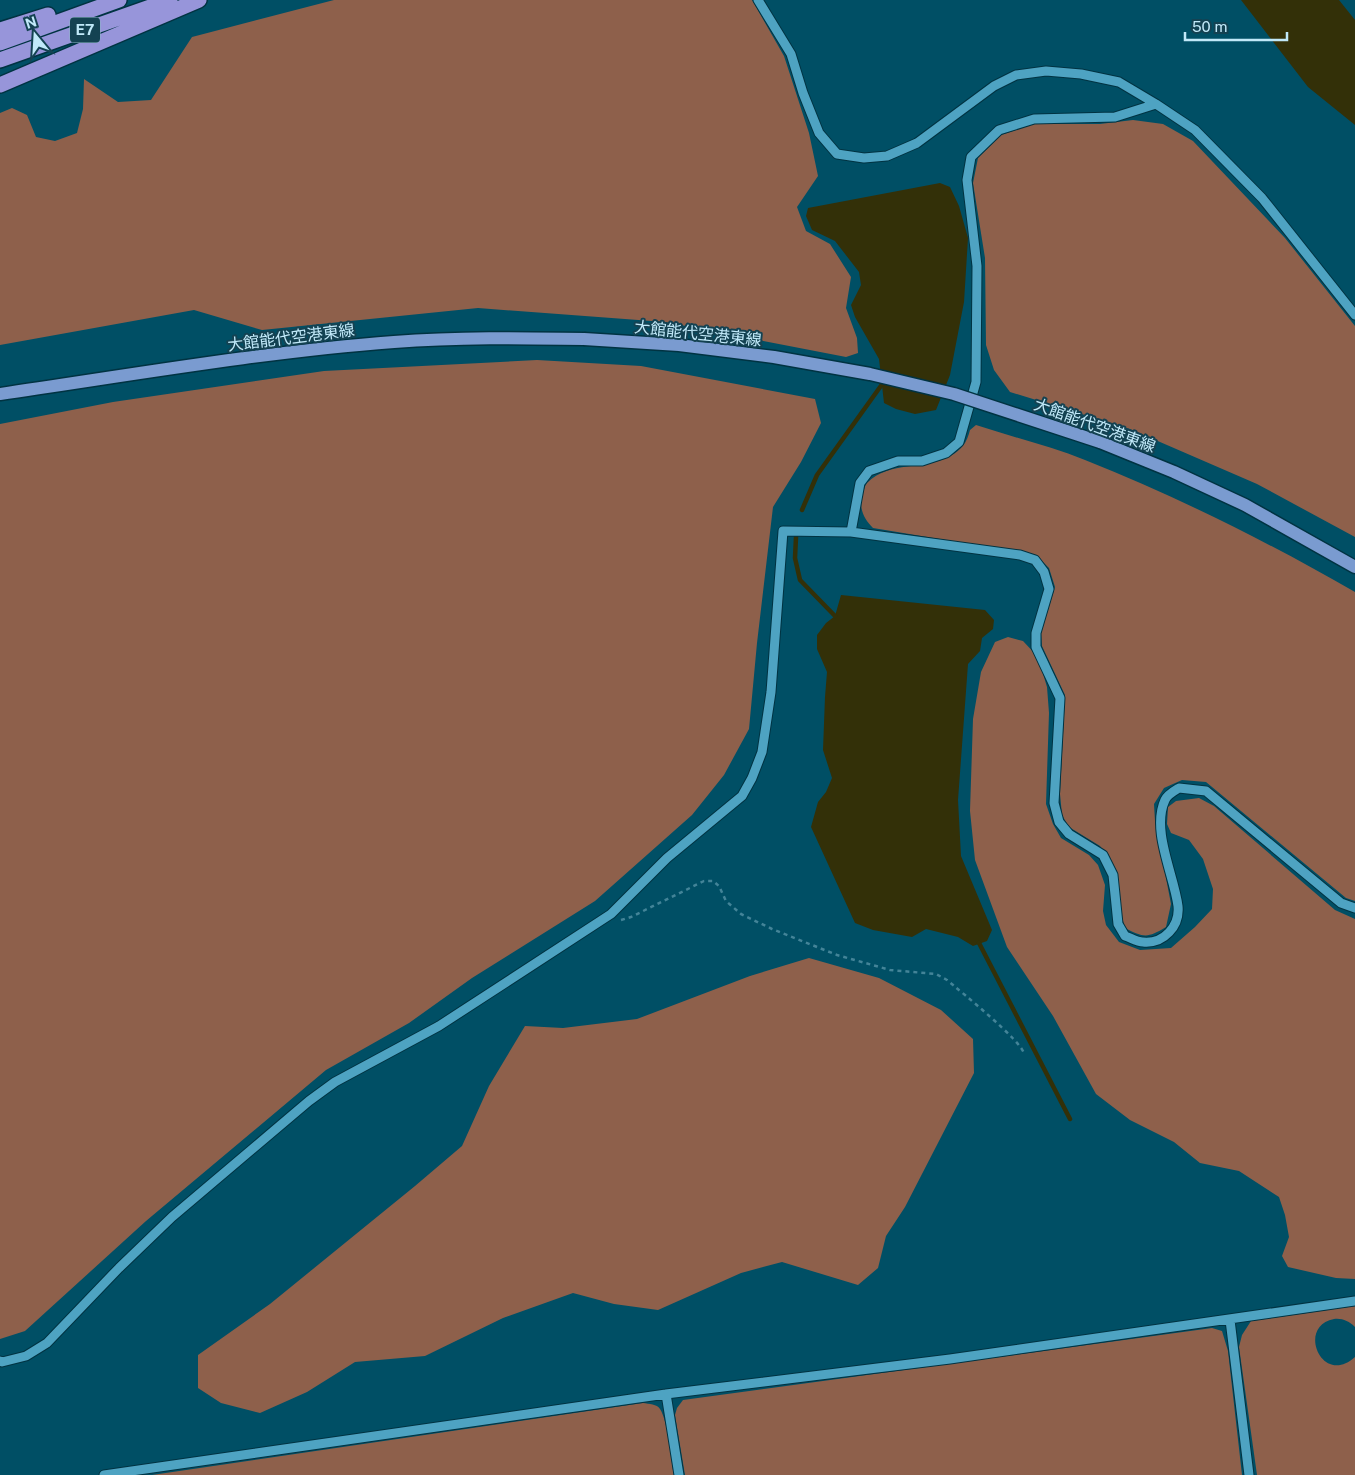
<svg xmlns="http://www.w3.org/2000/svg" width="1355" height="1475" viewBox="0 0 1355 1475" font-family="'Public Sans','Noto Sans JP',sans-serif">
	<style>
		.green { fill: #8e604b }
		.water { fill: #333008 }
		.lines { fill: none; stroke-linecap: round; stroke-linejoin: round }
		.stream { stroke: #333008; stroke-width: 4.5 }
		.minor-casing { stroke: #003342; stroke-width: 11 }
		.major-casing { stroke: #003342; stroke-width: 15 }
		.highway-casing { stroke: #003342; stroke-width: 18 }
		.path { stroke: #438498; stroke-width: 2.5; stroke-dasharray: 4 4; stroke-linecap: butt }
		.minor { stroke: #4ea3c2; stroke-width: 9 }
		.major { stroke: #7a9bd0; stroke-width: 12 }
		.highway { stroke: #9795da; stroke-width: 15 }
		.major-bridge-casing { stroke: #003342; stroke-width: 15; stroke-linecap: butt }
		.major-bridge { stroke: #7a9bd0; stroke-width: 12 }
		.labels { text-anchor: middle; stroke-width: 4; stroke-linejoin: round; paint-order: stroke }
		.shield { fill: #144252; stroke: #8db7c7; stroke-width: 1 }
		.shield-label { font-size: 15px; font-weight: bold; fill: #c1e9f9 }
		.street-label { font-size: 16px; fill: #c1e9f9; stroke: #144252 }
	</style>
	<rect width="100%" height="100%" fill="#004f65"/>
	<!-- green -->
	<path class="green" d="M 334,0 L 752,0 L 784,56 L 809,133 L 818,176 L 797,207 L 806,231 L 830,244 L 851,277 L 846,308 L 857,338 L 858,353 L 846,357 L 665,322 L 478,308 L 262,330 L 194,310 L 0,345 L 0,113 L 12,108 L 27,115 L 36,137 L 55,141 L 77,133 L 83,109 L 84,79 L 118,102 L 151,100 L 192,37 Z
		M 1133,120 L 1163,124 L 1193,141 L 1285,238 L 1355,326 L 1355,537 L 1257,484 L 1130,429 L 1010,392 L 994,370 L 986,345 L 985,258 L 973,183 L 978,158 L 1001,135 L 1033,124 L 1100,124 Z
		M 537,360 L 641,366 L 815,399 L 821,423 L 801,462 L 773,507 L 757,643 L 749,729 L 724,775 L 692,815 L 595,901 L 472,978 L 409,1023 L 326,1070 L 146,1221 L 25,1331 L 0,1339 L 0,424 L 113,402 L 324,371 Z
		M 976,425 C 1012,437 1050,446 1085,460 C 1178,497 1268,542 1355,592 L 1355,901 L 1346,898 L 1206,782 L 1182,780 L 1164,788 L 1154,804 L 1155,821 L 1171,904 L 1166,927 C 1148,938 1144,938 1125,928 L 1122,917 L 1117,871 L 1100,846 L 1069,827 L 1062,815 L 1060,794 L 1065,695 L 1042,646 L 1041,633 L 1055,587 L 1049,568 L 1036,555 L 873,528 C 865,520 859,510 862,498 C 863,493 864,487 867,483 C 890,460 924,471 950,456 C 962,450 967,442 970,430 Z
		M 1008,637 L 1023,641 L 1038,657 L 1047,687 L 1049,713 L 1046,804 L 1053,824 L 1061,838 L 1089,855 L 1098,865 L 1105,885 L 1103,911 L 1106,925 L 1119,942 L 1140,950 L 1171,948 L 1195,927 L 1212,909 L 1213,889 L 1203,859 L 1189,840 L 1171,833 L 1167,824 L 1168,807 L 1176,801 L 1199,798 L 1214,806 L 1335,910 L 1355,919 L 1355,1279 L 1336,1278 L 1288,1267 L 1282,1256 L 1289,1237 L 1285,1215 L 1279,1197 L 1239,1171 L 1200,1163 L 1174,1142 L 1130,1120 L 1096,1094 L 1053,1016 L 1007,947 L 975,860 L 970,811 L 973,719 L 981,672 L 995,642 Z
		M 809,958 L 879,978 L 941,1010 L 973,1039 L 974,1073 L 905,1207 L 886,1236 L 878,1268 L 858,1285 L 782,1262 L 741,1273 L 658,1310 L 614,1304 L 573,1293 L 503,1318 L 425,1356 L 355,1362 L 307,1392 L 260,1413 L 221,1403 L 198,1388 L 198,1355 L 270,1304 L 415,1186 L 462,1146 L 489,1086 L 525,1026 L 563,1028 L 637,1019 L 750,976 Z
		M 1355,1306 L 1355,1327 C 1349,1321 1342,1318 1334,1319 C 1296,1326 1322,1387 1355,1357 L 1355,1475 L 1257,1475 L 1239,1347 L 1242,1335 L 1251,1321 Z
		M 1212,1328 L 1222,1331 L 1228,1351 L 1242,1475 L 685,1475 L 675,1415 L 677,1408 L 683,1400 Z
		M 643,1403 C 649,1404 657,1404 660,1409 C 668,1421 671,1460 674,1475 L 152,1475 Z"/>
	<!-- water -->
	<path class="water" d="M 1241,0 L 1339,0 L 1355,20 L 1355,125 L 1308,87 Z
		M 940,183 L 950,187 L 959,206 L 968,238 L 964,302 L 950,375 L 936,410 L 915,414 L 896,409 L 884,403 L 879,359 L 855,317 L 851,305 L 861,285 L 859,272 L 835,241 L 812,230 L 806,216 L 808,208 Z
		M 841,595 L 985,610 L 994,620 L 993,629 L 982,638 L 980,651 L 968,664 L 958,800 L 961,856 L 992,930 L 987,941 L 973,946 L 958,937 L 926,929 L 912,937 L 873,930 L 855,923 L 811,827 L 818,802 L 826,792 L 832,778 L 823,750 L 825,697 L 827,672 L 817,649 L 817,635 L 826,623 L 835,616 Z"/>
	<g class="lines">
		<!-- stream -->
		<path class="stream" d="M 802,510 L 817,475 L 883,383
			M 796,537 L 795,558 L 800,580 L 835,616
			M 979,943 L 1070,1119"/>
		<!-- minor casing -->
		<g class="minor-casing">
			<path id="minor" d="M 758,0 L 791,54 L 803,93 L 819,133 L 837,154 L 864,158 L 887,156 L 917,143 L 994,86 L 1016,75 L 1046,71 L 1081,74 L 1119,82 L 1156,104 L 1195,130 L 1262,198 L 1355,315
				M 851,532 L 860,483 L 869,471 L 898,461 L 922,461 L 946,453 L 959,442 L 976,382 L 977,266 L 967,180 L 971,157 L 999,130 L 1034,119 L 1115,117 L 1156,104
				M 1230,1320 L 1249,1475
				M 0,1361 L 2,1362 L 26,1356 L 47,1343 L 119,1268 L 172,1217 L 309,1101 L 335,1082 L 439,1026 L 611,914 L 667,858 L 742,796 L 752,778 L 762,752 L 771,692 L 783,531 L 851,532 L 1020,555 L 1035,560 L 1044,572 L 1049,589 L 1036,633 L 1036,647 L 1060,698 L 1054,803 L 1059,822 L 1069,834 L 1103,855 L 1113,875 L 1118,924 L 1125,936 C 1131,938 1137,942 1143,942 C 1164,944 1180,926 1178,906 C 1174,875 1151,830 1165,800 C 1167,795 1174,791 1179,788 L 1206,791 L 1341,903 L 1355,908
				M 666,1394 L 679,1475
				M 104,1475 L 666,1394 L 950,1359 L 1355,1301"/>
		</g>
		<!-- major casing -->
		<g class="major-casing">
			<path id="major" d="M 0,394 C 131,375 262,352 394,342 C 458,337 521,338 584,339
				M 1100,442 L 1174,472 L 1245,505 L 1355,567"/>
		</g>
		<!-- highway casing -->
		<g class="highway-casing">
			<path id="highway" d="M 0,30 L 48,15
				M 0,43 L 119,0
				M 0,60 L 170,0
				M 0,85 L 199,0"/>
		</g>
		<!-- path -->
		<path class="path" d="M 621,920 L 631,917 L 704,881 L 713,881 L 719,886 L 726,901 L 741,914 L 772,929 L 837,955 L 890,970 L 936,974 L 947,980 C 960,991 1023,1042 1024,1054"/>
		<!-- minor -->
		<use href="#minor" class="minor"/>
		<!-- major -->
		<use href="#major" class="major"/>
		<!-- highway -->
		<use href="#highway" class="highway"/>
		<!-- major-bridge casing -->
		<g class="major-bridge-casing">
			<path id="major-bridge" d="M 584,339 L 679,345 L 774,357 L 870,374 L 954,394 L 1100,442"/>
		</g>
		<!-- major-bridge -->
		<use href="#major-bridge" class="major-bridge"/>
	</g>
	<g class="labels">
		<!-- shield labels -->
		<rect class="shield" x="70" y="17.5" width="30" height="25" rx="4"/>
		<g class="shield-label">
			<text x="85" y="35">E7</text>
		</g>
		<!-- street labels -->
		<g class="street-label">
			<text transform="translate(698 333) rotate(6)" y="6">大館能代空港東線</text>
			<text transform="translate(291 337) rotate(-7)" y="6">大館能代空港東線</text>
			<text transform="translate(1095 425) rotate(20)" y="6">大館能代空港東線</text>
		</g>
	</g>
	<!-- north arrow -->
	<g transform="translate(35 35) rotate(342)" stroke="#144252" stroke-width="4" paint-order="stroke">
	<path d="M0-4L9 19L0 12L-9 19Z" fill="#c1e9f9"/>
	<text y="-8" font-size="14" font-weight="bold" text-anchor="middle" fill="#c1e9f9">N</text>
	</g>
	<!-- scale -->
	<path d="M1185 32v8h102v-8" fill="none" stroke="#c1e9f9" stroke-width="2.5"/>
	<text x="1192" y="32" font-size="15" fill="#c1e9f9" stroke="#144252" stroke-width="4" paint-order="stroke">50 m</text>
</svg>
